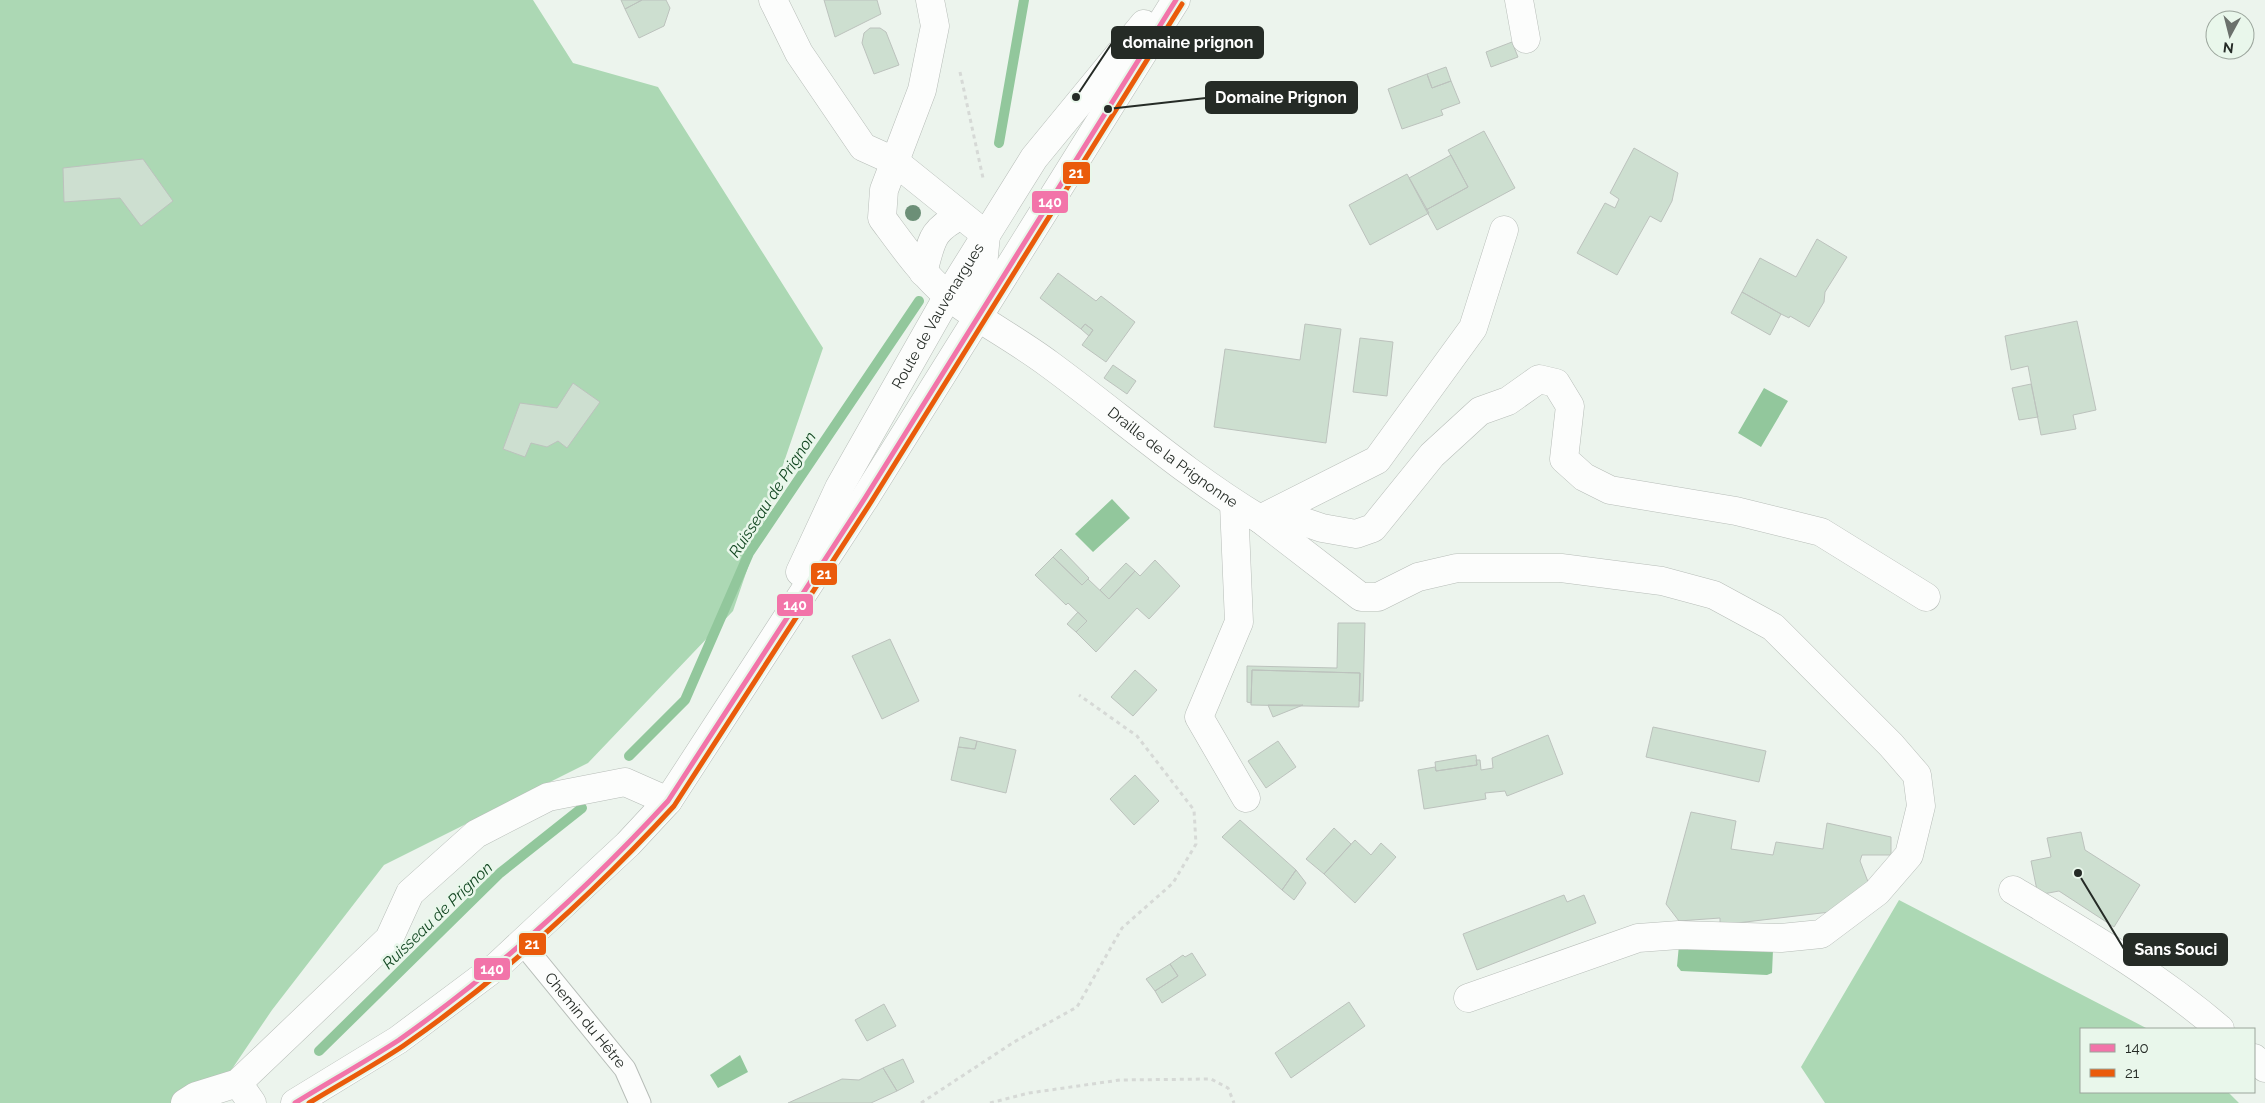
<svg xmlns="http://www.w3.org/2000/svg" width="2265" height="1103" viewBox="0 0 2265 1103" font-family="Raleway,sans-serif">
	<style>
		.forest { fill: #acd8b4 }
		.water { fill: #92c79c }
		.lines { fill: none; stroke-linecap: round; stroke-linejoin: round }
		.stream { stroke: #92c79c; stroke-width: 10 }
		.building { fill: #cddfd0; stroke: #bcc2bd }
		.service-casing { stroke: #b7bdb8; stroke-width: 23 }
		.minor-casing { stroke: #b7bdb8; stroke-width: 29 }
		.secondary-casing { stroke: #b7bdb8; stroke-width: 29 }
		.path { stroke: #d6d9d6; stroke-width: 3; stroke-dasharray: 4 4; stroke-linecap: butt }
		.service { stroke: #fcfdfc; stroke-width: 21 }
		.minor { stroke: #fcfdfc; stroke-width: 28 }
		.secondary { stroke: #fcfdfc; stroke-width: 28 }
		.bus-1-casing { stroke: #e9f7eb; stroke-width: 9 }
		.bus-2-casing { stroke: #e9f7eb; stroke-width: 9 }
		.bus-1 { stroke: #f274a9; stroke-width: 5 }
		.bus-2 { stroke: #ea5b0b; stroke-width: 5 }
		.tree { fill: #6c8f77 }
		.labels { text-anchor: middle; stroke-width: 5; stroke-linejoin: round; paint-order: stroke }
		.street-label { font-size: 15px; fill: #252b26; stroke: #e9f7eb }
		.water-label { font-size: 16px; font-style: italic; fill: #124721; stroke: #e9f7eb }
		.leader { fill: none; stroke: #252b26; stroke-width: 2 }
		.callout-dot { fill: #252b26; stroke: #e9f7eb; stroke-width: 2 }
		.callout { fill: #252b26; stroke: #252b26; stroke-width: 2 }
		.callout-label { font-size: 16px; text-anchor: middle; font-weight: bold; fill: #fff }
		.line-badge { stroke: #e9f7eb; stroke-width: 2 }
		.badge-label { font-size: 14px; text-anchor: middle; font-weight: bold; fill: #fff }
	</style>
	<rect width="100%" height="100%" fill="#ecf4ed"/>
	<!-- forest -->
	<path class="forest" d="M 0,0 L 533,0 L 573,63 L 658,87 L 823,348 L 733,611 L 588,763 L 384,865 L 272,1010 L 209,1103 L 0,1103 Z
		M 1899,900 L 2148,1029 L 2081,1029 L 2081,1092 L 2228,1092 L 2239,1103 L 1825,1103 L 1801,1067 Z"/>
	<!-- water -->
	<path class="water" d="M 1764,388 L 1788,401 L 1761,447 L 1738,433 Z
		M 1112,499 L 1130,518 L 1093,552 L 1075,534 Z
		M 1679,945 L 1773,950 L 1772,973 L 1767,975 L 1681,971 L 1677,966 Z
		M 740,1055 L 748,1072 L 718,1088 L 710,1075 Z"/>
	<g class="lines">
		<!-- stream -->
		<path class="stream" d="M 999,143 L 1024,0
			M 629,756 L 685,700 L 749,553 L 919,301
			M 319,1051 L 500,873 L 582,808"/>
	</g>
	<!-- building -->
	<path class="building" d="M 621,0 L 642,0 L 625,9 Z
		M 642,0 L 666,0 L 670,8 L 664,26 L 639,38 L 625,9 Z
		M 824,0 L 877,0 L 881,14 L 835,37 Z
		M 870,28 L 880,28 L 886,32 L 899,65 L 874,74 L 862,43 L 864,33 Z
		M 1512,42 L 1518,57 L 1491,67 L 1486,52 Z
		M 1446,67 L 1451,81 L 1432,88 L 1427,74 Z
		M 1427,74 L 1432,88 L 1451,81 L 1460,103 L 1441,110 L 1443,115 L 1402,129 L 1388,89 Z
		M 1484,131 L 1515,188 L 1437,230 L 1426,210 L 1468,187 L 1448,150 Z
		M 1634,148 L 1678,173 L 1672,201 L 1661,222 L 1650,216 L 1617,275 L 1577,253 L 1605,203 L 1615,208 L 1619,199 L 1610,193 Z
		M 1451,155 L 1468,187 L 1426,210 L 1409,178 Z
		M 143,159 L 173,201 L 141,226 L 120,198 L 64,202 L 63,168 Z
		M 1407,174 L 1429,213 L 1370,245 L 1349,205 Z
		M 1817,239 L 1847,257 L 1825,292 L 1824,302 L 1809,327 L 1790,316 L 1789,318 L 1781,314 L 1742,292 L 1760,258 L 1796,277 Z
		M 1058,273 L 1096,301 L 1101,296 L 1135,322 L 1106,362 L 1082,345 L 1093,330 L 1085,324 L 1081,329 L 1040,298 Z
		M 1742,292 L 1781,314 L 1770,335 L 1731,313 Z
		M 2077,321 L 2096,410 L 2073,415 L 2076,429 L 2041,435 L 2028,366 L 2011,370 L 2005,336 Z
		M 1085,324 L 1093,330 L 1089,336 L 1081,329 Z
		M 1305,324 L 1341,329 L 1326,443 L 1214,427 L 1225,349 L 1300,360 Z
		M 1360,338 L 1393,342 L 1387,396 L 1353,392 Z
		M 1113,365 L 1136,381 L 1127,394 L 1104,378 Z
		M 573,383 L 600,402 L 567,448 L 558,441 L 547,447 L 531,443 L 525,457 L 503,449 L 520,403 L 557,408 Z
		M 2031,384 L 2038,417 L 2019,420 L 2012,388 Z
		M 1061,549 L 1089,578 L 1082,585 L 1053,557 Z
		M 1053,557 L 1082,585 L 1088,579 L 1109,599 L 1135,571 L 1140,576 L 1155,560 L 1180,586 L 1149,619 L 1137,608 L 1096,652 L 1076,632 L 1087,621 L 1068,603 L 1066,605 L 1035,575 Z
		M 1126,563 L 1135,571 L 1109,599 L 1100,590 Z
		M 1078,612 L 1087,621 L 1076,632 L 1067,624 Z
		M 1338,623 L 1365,623 L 1363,701 L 1359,701 L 1360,673 L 1252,670 L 1251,703 L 1247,702 L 1247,666 L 1337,668 Z
		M 890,639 L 919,701 L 882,719 L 852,656 Z
		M 1135,670 L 1157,690 L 1133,716 L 1111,697 Z
		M 1252,670 L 1360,673 L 1359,707 L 1251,705 Z
		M 1268,705 L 1303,705 L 1273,717 Z
		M 1653,727 L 1766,751 L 1759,782 L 1646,757 Z
		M 1548,735 L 1563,774 L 1507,796 L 1505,791 L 1485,793 L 1486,799 L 1424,809 L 1418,770 L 1435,767 L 1436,771 L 1477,765 L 1476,760 L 1480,760 L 1481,770 L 1493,768 L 1492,758 Z
		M 960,737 L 977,741 L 975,749 L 958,747 Z
		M 977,741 L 1016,750 L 1006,793 L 951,780 L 958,747 L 975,749 Z
		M 1278,741 L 1296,767 L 1266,788 L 1248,761 Z
		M 1476,755 L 1477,765 L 1436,771 L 1435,762 Z
		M 1135,775 L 1159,801 L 1134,825 L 1110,799 Z
		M 1691,812 L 1736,821 L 1731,849 L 1773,855 L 1776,842 L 1823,849 L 1827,823 L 1891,837 L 1891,855 L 1862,855 L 1860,861 L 1870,887 L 1830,912 L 1720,925 L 1720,918 L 1679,921 L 1666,904 Z
		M 1240,820 L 1296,870 L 1282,890 L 1222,837 Z
		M 1334,828 L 1351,844 L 1324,874 L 1306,859 Z
		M 2081,832 L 2085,850 L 2140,885 L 2114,927 L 2059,891 L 2038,895 L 2031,861 L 2051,857 L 2047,838 Z
		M 1355,840 L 1371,855 L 1381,843 L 1396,857 L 1355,903 L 1324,874 Z
		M 1296,870 L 1306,883 L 1294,900 L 1282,890 Z
		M 1564,895 L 1567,902 L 1584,895 L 1596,923 L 1477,970 L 1463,934 Z
		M 1192,953 L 1206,975 L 1162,1003 L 1155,991 L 1178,976 L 1170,964 L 1183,955 L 1185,957 Z
		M 1170,964 L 1178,976 L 1155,991 L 1146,979 Z
		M 1349,1002 L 1365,1026 L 1291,1078 L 1275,1053 Z
		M 884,1004 L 896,1026 L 867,1041 L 855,1020 Z
		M 903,1059 L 914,1082 L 897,1091 L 883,1068 Z
		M 883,1068 L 897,1091 L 871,1103 L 788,1103 L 842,1079 L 859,1080 Z"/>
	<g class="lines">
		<!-- service casing -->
		<g class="service-casing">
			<g id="service">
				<path id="s1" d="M 522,943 L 625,1069 L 640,1103"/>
			</g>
		</g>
		<!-- minor casing -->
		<g class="minor-casing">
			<g id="minor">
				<path d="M 773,0 L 799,53 L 863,147 L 894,161 L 986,235 L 978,316"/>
				<path id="s2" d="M 930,0 L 935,26 L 922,90 L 884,190 L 882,218 C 902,245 922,274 948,296 C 980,321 1017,340 1049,364 C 1120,416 1185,474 1260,519 L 1377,460 L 1473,328 L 1504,230"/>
				<path d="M 1519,0 L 1526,39"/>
				<path d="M 923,272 C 932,242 930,231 960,216"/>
				<path d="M 1234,504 L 1239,622 L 1199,717 L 1246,798"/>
				<path d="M 1275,512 L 1322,528 L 1356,534 L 1373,528 L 1432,455 L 1480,411 L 1508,401 L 1539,379 L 1556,383 L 1570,406 L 1564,459 L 1584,477 L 1610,490 L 1736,511 L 1821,532 L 1926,597"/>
				<path d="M 1260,519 L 1361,597 L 1378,597 L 1418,577 L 1457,568 L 1561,568 L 1662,581 L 1714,595 L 1773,627 L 1891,745 L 1917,775 L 1921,806 L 1909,855 L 1877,892 L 1821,934 L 1781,938 L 1679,935 L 1638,938 L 1468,998"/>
				<path d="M 2013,890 C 2085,933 2157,975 2220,1029"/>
				<path d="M 2254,1058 L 2265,1068"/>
				<path d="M 238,1083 L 252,1103"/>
				<path d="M 185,1103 L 196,1096 L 238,1083 L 389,939 L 410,893 L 476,834 L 548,797 L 625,782 L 668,801"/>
			</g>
		</g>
		<!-- secondary casing -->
		<g class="secondary-casing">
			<g id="secondary">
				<path id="s3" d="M 800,572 L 839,488 L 948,296 L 1034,158 L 1144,24"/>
				<path d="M 295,1103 L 398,1040 L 497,966 L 628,844 L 668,801 L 865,498 L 1176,0"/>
			</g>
		</g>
		<!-- path -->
		<path class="path" d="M 960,72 L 983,178
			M 921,1103 L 1014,1042 L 1077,1007 L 1122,928 L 1173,883 L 1196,844 L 1194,810 L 1137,736 L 1079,695
			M 990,1103 L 1029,1093 L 1120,1080 L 1211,1079 L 1228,1088 L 1234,1103"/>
		<!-- service -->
		<use href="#service" class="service"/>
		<!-- minor -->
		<use href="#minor" class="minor"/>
		<!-- secondary -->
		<use href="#secondary" class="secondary"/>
		<!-- bus-1 casing -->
		<g class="bus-1-casing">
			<path id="bus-1" d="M 295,1103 C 329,1082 365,1062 399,1040 C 497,971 587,889 668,801 L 865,498 L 1176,0"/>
		</g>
		<!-- bus-2 casing -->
		<g class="bus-2-casing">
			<path id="bus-2" d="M 309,1103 C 340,1084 373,1066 403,1046 C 501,978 593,894 674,806 L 871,502 L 1182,4"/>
		</g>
		<!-- bus-1 -->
		<use href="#bus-1" class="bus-1"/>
		<!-- bus-2 -->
		<use href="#bus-2" class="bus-2"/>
	</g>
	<!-- trees -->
	<circle class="tree" cx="913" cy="213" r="8"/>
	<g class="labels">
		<!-- street labels -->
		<g class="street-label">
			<text dy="5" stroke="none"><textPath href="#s3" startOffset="291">Route de Vauvenargues</textPath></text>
			<text dy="5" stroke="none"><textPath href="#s2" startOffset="606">Draille de la Prignonne</textPath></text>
			<text dy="5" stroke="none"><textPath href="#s1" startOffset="100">Chemin du Hêtre</textPath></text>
		</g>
		<!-- water labels -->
		<g class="water-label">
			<text transform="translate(772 494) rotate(-57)" y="6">Ruisseau de Prignon</text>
			<text transform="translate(437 915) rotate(-44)" y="6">Ruisseau de Prignon</text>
		</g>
	</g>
	<!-- callouts -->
	<path class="leader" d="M1076 97L1112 43M1108 109L1206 98M2078 873L2124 949"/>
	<g class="callout-dot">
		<circle cx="1076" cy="97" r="5"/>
		<circle cx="1108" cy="109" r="5"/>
		<circle cx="2078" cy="873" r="5"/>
	</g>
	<g class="callout">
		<rect x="1112" y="27" width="151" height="31" rx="5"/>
		<rect x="1206" y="82" width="151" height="31" rx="5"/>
		<rect x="2124" y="934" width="103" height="31" rx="5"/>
	</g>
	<g class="callout-label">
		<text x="1188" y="48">domaine prignon</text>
		<text x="1281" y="103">Domaine Prignon</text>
		<text x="2176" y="955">Sans Souci</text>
	</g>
	<g class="line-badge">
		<rect x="1062" y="161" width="29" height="24" rx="5" fill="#ea5b0b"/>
		<rect x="1031" y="190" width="38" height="24" rx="5" fill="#f274a9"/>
		<rect x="810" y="562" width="28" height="24" rx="5" fill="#ea5b0b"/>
		<rect x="776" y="593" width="38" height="24" rx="5" fill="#f274a9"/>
		<rect x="518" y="932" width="29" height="24" rx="5" fill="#ea5b0b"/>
		<rect x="473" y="957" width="38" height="24" rx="5" fill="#f274a9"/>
	</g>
	<g class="badge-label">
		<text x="1076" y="178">21</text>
		<text x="1050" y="207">140</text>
		<text x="824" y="579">21</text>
		<text x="795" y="610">140</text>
		<text x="532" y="949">21</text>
		<text x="492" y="974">140</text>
	</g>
	<!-- legend -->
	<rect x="2080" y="1028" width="175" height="65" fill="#e9f7eb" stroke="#9ba59c"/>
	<rect x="2090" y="1044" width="25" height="8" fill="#f274a9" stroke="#9ba59c"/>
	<text x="2125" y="1053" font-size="15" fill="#252b26">140</text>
	<rect x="2090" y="1069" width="25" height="8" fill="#ea5b0b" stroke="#9ba59c"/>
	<text x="2125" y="1078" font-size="15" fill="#252b26">21</text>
	<!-- north arrow -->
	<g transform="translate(2230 35) rotate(187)"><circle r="24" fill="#e9f7eb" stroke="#9ba59c"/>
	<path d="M0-4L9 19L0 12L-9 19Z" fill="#6b716c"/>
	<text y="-8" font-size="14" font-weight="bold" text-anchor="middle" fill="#252b26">N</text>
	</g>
</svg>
